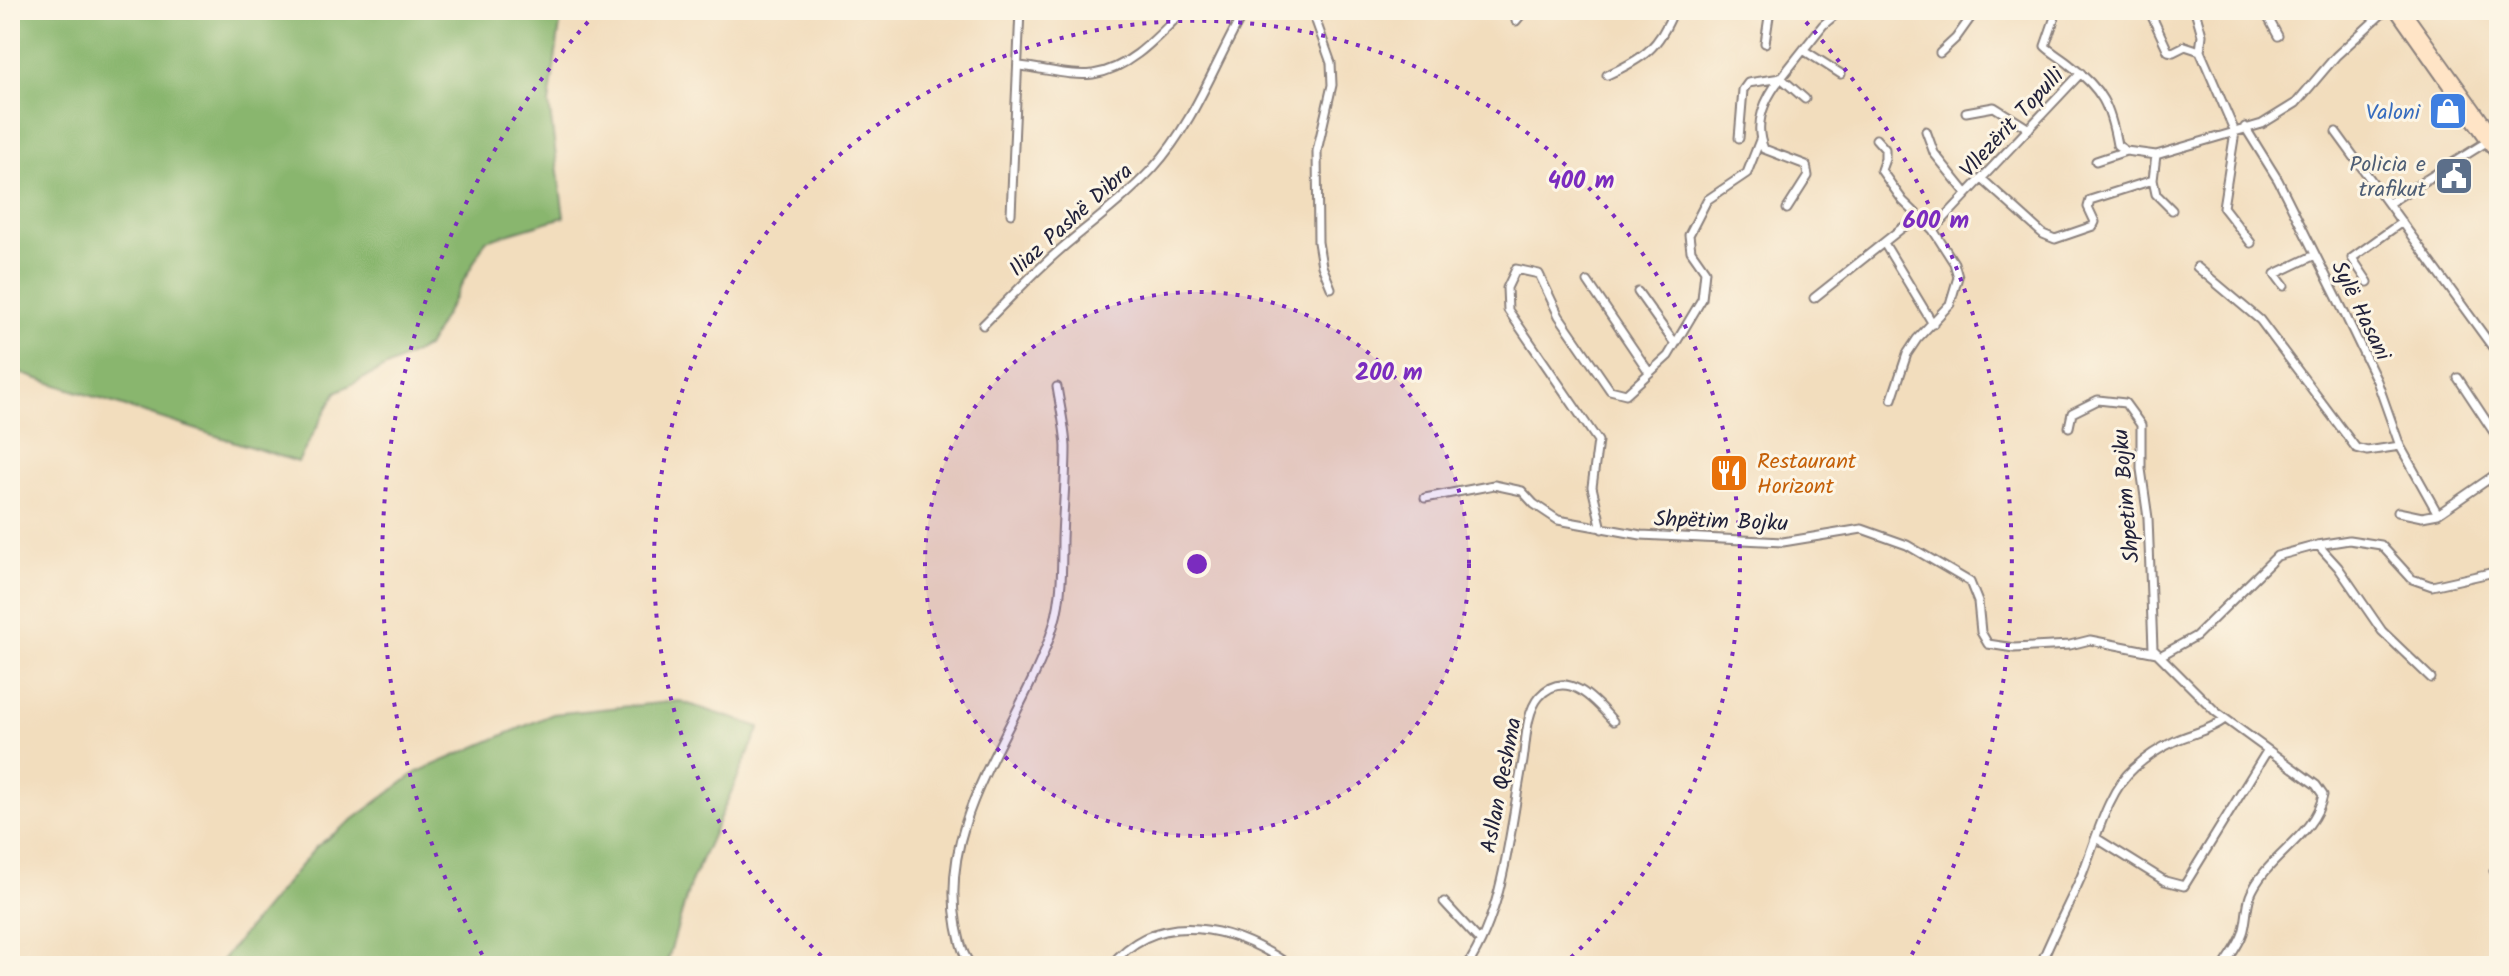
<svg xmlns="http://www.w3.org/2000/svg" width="2509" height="976" viewBox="0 0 2509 976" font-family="Kalam,sans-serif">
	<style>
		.forest { fill: #89b66e; stroke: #566c54; stroke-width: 2 }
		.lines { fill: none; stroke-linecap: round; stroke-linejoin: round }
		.minor-casing { stroke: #8a807c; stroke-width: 11 }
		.secondary-casing { stroke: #8a807c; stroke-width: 14 }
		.minor { stroke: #fff; stroke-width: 7 }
		.secondary { stroke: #ffe4c6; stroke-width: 10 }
		.ring { fill: none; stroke: #7b2cbf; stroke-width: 4; stroke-dasharray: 4 8 }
		.labels { text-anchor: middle; stroke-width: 6; stroke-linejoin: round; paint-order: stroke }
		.shop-label { font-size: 22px; fill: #366cbe; stroke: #fcf5e5; text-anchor: end }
		.street-label { font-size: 22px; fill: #22223b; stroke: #fcf5e5 }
		.service-label { font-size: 22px; fill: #4e5e75; stroke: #fcf5e5; text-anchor: end }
		.food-label { font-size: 22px; fill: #c56008; stroke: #fcf5e5; text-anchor: start }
		.centre { fill: #7b2cbf; stroke: #fcf5e5; stroke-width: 4 }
		.ring-label { font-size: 24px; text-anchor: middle; font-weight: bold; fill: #7b2cbf; stroke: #fcf5e5; stroke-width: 6; stroke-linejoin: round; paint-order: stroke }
	</style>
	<rect width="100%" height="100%" fill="#fcf5e5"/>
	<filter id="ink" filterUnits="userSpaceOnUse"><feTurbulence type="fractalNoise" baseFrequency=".0125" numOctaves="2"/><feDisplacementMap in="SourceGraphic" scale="16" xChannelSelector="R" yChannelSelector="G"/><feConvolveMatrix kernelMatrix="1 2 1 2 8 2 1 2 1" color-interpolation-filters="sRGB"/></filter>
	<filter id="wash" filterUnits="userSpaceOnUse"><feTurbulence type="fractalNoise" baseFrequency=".006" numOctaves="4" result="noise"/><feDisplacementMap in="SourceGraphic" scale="32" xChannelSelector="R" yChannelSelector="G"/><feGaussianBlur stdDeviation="1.8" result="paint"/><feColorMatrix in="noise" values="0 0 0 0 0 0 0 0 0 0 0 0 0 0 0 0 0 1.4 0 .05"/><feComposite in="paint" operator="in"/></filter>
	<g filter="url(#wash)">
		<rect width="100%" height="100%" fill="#f2ddbd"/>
		<!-- forest -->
		<path class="forest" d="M 10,10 L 562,10 L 549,104 L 564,217 L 486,240 L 427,347 L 336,392 L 298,462 L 10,370 Z
			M 679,701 L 760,727 L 690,885 L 666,966 L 217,966 L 316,847 L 417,772 L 553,714 Z"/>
	</g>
	<g filter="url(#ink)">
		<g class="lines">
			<!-- minor casing -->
			<g class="minor-casing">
				<path id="minor" d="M 1312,10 L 1331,63 L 1332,85 L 1317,151 L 1318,242 L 1322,266 L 1331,288
					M 2149,10 L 2168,51 L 2173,52 L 2185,46 L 2200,51 L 2235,132 L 2223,207 L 2251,243
					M 2195,10 L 2202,35 L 2200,51
					M 2264,10 L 2278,36
					M 2056,14 L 2045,46 C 2052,53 2062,58 2070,65 C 2102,89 2110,106 2117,145 L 2126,151 L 2156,155 L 2262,124 L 2296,103 L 2336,56 L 2386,10
					M 1516,21 L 1525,10
					M 1765,43 L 1770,10
					M 1805,51 L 1841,74
					M 1940,53 L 1956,38 L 1976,10
					M 1019,66 C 1042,68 1071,77 1093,74 C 1130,69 1159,35 1184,10
					M 1607,75 C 1643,59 1659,48 1674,10
					M 1966,112 L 1994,107 L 2029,129
					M 2245,127 L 2278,180 L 2339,302 L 2377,381 L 2400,446 L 2438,514
					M 1926,131 L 1934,153 L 1967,194
					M 2336,132 L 2499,356
					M 1739,138 L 1743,90 L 1748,83 L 1781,78 L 1823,25 L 1841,10
					M 1876,139 L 1885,149 L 1885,159 L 1881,170 L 1903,201 L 1933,230 L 1954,263 L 1958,277 L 1950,304 L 1917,339 L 1907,354 L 1892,399
					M 2096,161 L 2126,151
					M 1982,179 L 2043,234 L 2055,239 L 2093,226 L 2095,222 L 2088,207 L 2090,200 L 2153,180 L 2156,155
					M 2153,180 L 2156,194 L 2172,210
					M 2389,203 L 2488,141
					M 1787,209 L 1808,176 L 1806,165 L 1764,149 C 1753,124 1765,98 1781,78 L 1805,99
					M 1011,214 L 1020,10
					M 1933,230 L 2081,73
					M 1884,243 L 1933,324
					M 2197,267 L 2260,320 L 2356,448 L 2367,451 L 2400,446
					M 1588,282 L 1649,372
					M 2368,282 L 2352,258 L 2402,222
					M 2284,286 L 2275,274 L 2315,255
					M 1638,292 L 1675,344
					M 1814,298 L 1902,228 L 1920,217
					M 983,325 C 1009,299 1034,272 1062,248 C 1093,222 1125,198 1153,168 C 1195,122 1215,62 1245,10
					M 2458,378 L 2499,440
					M 2069,427 L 2072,413 L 2098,400 L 2125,403 L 2141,425 L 2141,469 L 2148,518 L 2153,649 L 2216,712 L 2301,774 L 2316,785 L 2323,795 C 2315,837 2265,857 2250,896 C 2246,908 2247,921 2243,933 C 2239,945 2230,956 2224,966
					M 1425,498 L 1494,485 L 1522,491 L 1534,504 L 1558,520 L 1641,535 L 1783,542 L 1862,529 L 1907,545 L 1970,582 L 1978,602 L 1981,632 L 1988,644 L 2014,648 L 2070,645 L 2090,640 L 2157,653
					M 2398,512 L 2422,517 L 2438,514 L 2499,472
					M 1602,529 L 1592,487 L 1598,441 L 1508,310 L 1507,288 L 1516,269 L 1539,274 L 1559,316 L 1610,390 L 1626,394 L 1668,356 L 1702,299 L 1705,271 L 1691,251 L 1689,235 L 1707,200 L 1747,173 L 1760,140
					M 2318,545 L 2338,567 L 2382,631 L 2431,678
					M 2160,656 L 2196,636 L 2277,556 L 2318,545 L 2349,540 L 2381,545 L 2412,579 L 2432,586 L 2499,571
					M 2096,838 L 2165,881 L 2184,886 L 2267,751
					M 2494,871 L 2499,872
					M 1444,902 L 1480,941
					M 972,966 C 962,955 960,941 957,927 C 936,815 1024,725 1054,624 C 1062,598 1062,566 1062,539 C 1063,508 1066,478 1066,447 C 1065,427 1060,406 1057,387
					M 1110,966 C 1160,906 1235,927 1291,966
					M 1467,966 C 1505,909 1510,827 1523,761 C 1526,742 1526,712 1539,697 C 1566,667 1595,700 1613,721
					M 2040,966 C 2052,935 2068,907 2081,877 C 2095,844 2107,791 2134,768 C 2146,757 2160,748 2175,741 C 2192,733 2209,731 2225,719"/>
			</g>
			<!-- secondary casing -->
			<g class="secondary-casing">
				<path id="secondary" d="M 2395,10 L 2499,158
					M 2404,10 L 2499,143"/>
			</g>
			<!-- minor -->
			<use href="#minor" class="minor"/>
			<!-- secondary -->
			<use href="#secondary" class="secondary"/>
		</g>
	</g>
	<!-- distance rings -->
	<circle cx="1197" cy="564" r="272" fill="#7b2cbf" fill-opacity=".12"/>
	<g class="ring">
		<circle cx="1197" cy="564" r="272"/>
		<path d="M830 964A543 543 0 1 1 1564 964"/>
		<path d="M488 965A815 815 0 0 1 596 13M1798 13A815 815 0 0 1 1906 965"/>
	</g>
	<!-- icons -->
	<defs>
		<g id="shop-square" transform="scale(2)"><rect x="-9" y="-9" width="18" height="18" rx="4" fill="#3f7fe0" stroke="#fcf5e5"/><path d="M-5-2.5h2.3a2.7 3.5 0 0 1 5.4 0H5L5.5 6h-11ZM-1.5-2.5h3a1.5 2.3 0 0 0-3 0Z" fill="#fff"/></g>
		<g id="civic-square" transform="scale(2)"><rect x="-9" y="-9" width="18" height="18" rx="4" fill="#5c6f8a" stroke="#fcf5e5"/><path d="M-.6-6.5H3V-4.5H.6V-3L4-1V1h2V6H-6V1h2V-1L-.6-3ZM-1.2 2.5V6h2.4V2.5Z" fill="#fff"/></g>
		<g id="restaurant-square" transform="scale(2)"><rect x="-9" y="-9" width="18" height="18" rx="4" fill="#e8710a" stroke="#fcf5e5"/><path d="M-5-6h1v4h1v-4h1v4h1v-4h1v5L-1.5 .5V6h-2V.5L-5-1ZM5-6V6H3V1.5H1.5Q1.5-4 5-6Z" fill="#fff"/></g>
	</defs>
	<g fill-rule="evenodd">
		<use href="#shop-square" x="2448" y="111"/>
		<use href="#civic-square" x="2454" y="176"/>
		<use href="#restaurant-square" x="1729" y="473"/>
	</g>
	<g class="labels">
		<!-- shop labels -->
		<g class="shop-label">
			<text x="2420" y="119">Valoni</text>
		</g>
		<!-- street labels -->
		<g class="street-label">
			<text transform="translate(2011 122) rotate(-47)" y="8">Vllezërit Topulli</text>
			<text transform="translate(1070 219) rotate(-42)" y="8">Iliaz Pashë Dibra</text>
			<text transform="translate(2362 310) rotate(64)" y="8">Sylë Hasani</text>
			<text transform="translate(2125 496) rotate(-95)" y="8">Shpetim Bojku</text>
			<text transform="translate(1721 520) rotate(2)" y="8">Shpëtim Bojku</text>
			<text transform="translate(1500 785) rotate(-79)" y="8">Asllan Qeshma</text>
		</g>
		<!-- service labels -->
		<g class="service-label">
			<text x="2426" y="171">Policia e<tspan x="2426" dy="25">trafikut</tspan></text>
		</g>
		<!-- food labels -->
		<g class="food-label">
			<text x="1757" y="468">Restaurant<tspan x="1757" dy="25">Horizont</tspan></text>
		</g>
	</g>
	<circle cx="1197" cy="564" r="12" class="centre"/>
	<g class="ring-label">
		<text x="1581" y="188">400 m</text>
		<text x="1936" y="228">600 m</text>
		<text x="1389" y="380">200 m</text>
	</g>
	<!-- margin -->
	<rect width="2509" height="976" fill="none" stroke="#fcf5e5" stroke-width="40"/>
</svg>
